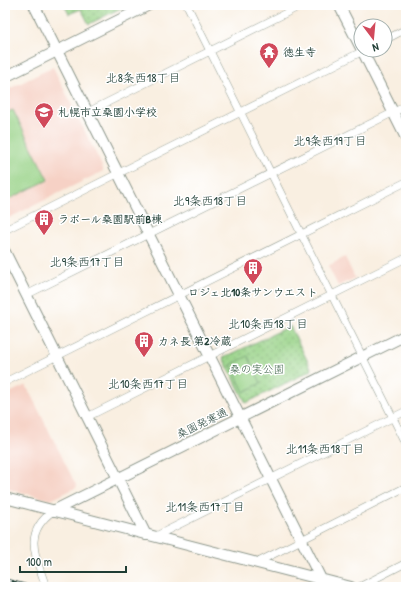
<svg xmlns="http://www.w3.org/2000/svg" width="411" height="592" viewBox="0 0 411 592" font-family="'Patrick Hand','Klee One',sans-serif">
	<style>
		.built { fill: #f6d1c5 }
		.park { fill: url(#park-dots); stroke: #5b885d }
		.pitch { fill: #97d286; stroke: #5b885d }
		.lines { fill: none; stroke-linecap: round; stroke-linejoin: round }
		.street-casing { stroke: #8c968a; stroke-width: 8 }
		.secondary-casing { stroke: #8c968a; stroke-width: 12 }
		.street { stroke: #fff; stroke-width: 7 }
		.secondary { stroke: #fff; stroke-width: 10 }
		.rail-casing { stroke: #1f3d34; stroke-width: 3.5 }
		.rail { stroke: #fff; stroke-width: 2; stroke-dasharray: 6; stroke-linecap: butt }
		.labels { text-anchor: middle; stroke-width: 3; stroke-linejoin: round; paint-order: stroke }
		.poi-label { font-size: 11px; font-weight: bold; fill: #1f3d34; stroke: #fff; text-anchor: start }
		.park-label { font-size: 11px; fill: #3d6248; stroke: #fff }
		.street-label { font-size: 11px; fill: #1f3d34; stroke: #fff }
		.neighbourhood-label { font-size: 12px; fill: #1f3d34; stroke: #fff }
	</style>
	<defs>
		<pattern id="park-dots" width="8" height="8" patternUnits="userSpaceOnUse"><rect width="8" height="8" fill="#97d286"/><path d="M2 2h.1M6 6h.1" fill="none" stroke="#7bac6e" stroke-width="1.8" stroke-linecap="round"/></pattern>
	</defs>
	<rect width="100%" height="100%" fill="#fff"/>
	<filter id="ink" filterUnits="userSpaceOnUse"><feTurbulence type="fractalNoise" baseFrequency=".025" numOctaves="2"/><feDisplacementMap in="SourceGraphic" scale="8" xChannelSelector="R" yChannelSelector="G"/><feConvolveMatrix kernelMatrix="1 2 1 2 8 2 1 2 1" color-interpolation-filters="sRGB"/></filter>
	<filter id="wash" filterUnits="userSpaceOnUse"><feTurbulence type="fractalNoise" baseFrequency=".012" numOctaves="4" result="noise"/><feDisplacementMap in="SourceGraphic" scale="16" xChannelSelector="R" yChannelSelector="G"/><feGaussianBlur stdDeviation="0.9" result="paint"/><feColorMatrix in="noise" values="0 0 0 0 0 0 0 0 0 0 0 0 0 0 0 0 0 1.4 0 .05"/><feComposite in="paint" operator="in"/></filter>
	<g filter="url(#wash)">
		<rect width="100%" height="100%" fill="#f9efe1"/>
		<!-- built -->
		<path class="built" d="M 53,67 L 103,168 L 103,171 L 5,220 L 5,91 Z
			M 345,257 L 355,278 L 338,286 L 328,266 Z
			M 26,385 L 77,487 L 51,500 L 5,488 L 5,395 Z"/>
		<!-- park -->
		<path class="park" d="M 64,5 L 127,5 L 89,24 L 81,9 L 69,14 Z
			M 290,326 L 312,370 L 246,403 L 223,358 Z"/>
		<!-- pitch -->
		<path class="pitch" d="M 13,110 L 48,180 L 5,201 L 5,113 Z
			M 248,356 L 261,383 L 244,392 L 231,365 Z"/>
	</g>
	<g filter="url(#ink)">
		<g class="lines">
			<!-- street casing -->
			<g class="street-casing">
				<path id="street" d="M 187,5 L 406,444
					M 385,40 L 406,29
					M 88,112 L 302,5
					M 5,230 L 365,50
					M 26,295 L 406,106
					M 5,382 L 406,182
					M 87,417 L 406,258
					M 154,537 L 406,411
					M 256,563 L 406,487
					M 46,587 C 36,556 22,534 53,511
					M 359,587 L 406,563"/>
			</g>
			<!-- secondary casing -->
			<g class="secondary-casing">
				<path id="secondary" d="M 34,5 L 321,579
					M 339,5 L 361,48
					M 362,50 L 406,138
					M 5,77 L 149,5
					M 5,252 L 146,535
					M 5,498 L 351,587
					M 53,511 L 406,335"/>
			</g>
			<!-- street -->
			<use href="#street" class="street"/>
			<!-- secondary -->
			<use href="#secondary" class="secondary"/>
			<!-- rail casing -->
			<g class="rail-casing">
				<path id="rail" d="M 5,580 L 31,587
					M 5,587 L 7,587"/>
			</g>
			<!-- rail -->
			<use href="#rail" class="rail"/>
		</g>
	</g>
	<!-- icons -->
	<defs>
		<g id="temple-pin" transform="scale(1)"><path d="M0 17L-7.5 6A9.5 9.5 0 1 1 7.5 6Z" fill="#d1495b" stroke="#fff"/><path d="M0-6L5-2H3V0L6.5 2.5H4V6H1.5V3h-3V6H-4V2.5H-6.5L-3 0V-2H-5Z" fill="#fff"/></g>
		<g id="school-pin" transform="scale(1)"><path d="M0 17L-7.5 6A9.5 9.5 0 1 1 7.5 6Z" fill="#d1495b" stroke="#fff"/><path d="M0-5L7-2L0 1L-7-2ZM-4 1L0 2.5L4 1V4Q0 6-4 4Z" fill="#fff"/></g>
		<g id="building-pin" transform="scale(1)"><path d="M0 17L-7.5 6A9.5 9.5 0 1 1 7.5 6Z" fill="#d1495b" stroke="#fff"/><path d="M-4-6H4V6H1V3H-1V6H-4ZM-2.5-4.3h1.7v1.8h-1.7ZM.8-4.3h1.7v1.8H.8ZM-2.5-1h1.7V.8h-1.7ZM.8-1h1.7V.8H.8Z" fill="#fff"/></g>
	</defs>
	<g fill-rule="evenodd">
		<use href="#temple-pin" x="269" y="52"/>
		<use href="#school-pin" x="44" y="112"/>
		<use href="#building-pin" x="44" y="219"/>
		<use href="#building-pin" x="253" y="268"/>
		<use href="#building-pin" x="144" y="341"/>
	</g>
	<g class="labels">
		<!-- poi labels -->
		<g class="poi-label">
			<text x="283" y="56">徳生寺</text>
			<text x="58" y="116">札幌市立桑園小学校</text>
			<text x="58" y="223">ラポール桑園駅前B棟</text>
			<text x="253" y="296" text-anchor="middle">ロジェ北10条サンウエスト</text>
			<text x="158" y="345">カネ長 第2冷蔵</text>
		</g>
		<!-- park labels -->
		<g class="park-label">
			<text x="257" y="373">桑の実公園</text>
		</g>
		<!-- street labels -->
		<g class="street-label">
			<text transform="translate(202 423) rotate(-26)" y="4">桑園発寒通</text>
		</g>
		<!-- neighbourhood labels -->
		<g class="neighbourhood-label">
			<text x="143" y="82">北8条西18丁目</text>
			<text x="330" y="145">北9条西19丁目</text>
			<text x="210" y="205">北9条西18丁目</text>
			<text x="87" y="266">北9条西17丁目</text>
			<text x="268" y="328">北10条西18丁目</text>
			<text x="148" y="388">北10条西17丁目</text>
			<text x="325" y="453">北11条西18丁目</text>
			<text x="205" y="511">北11条西17丁目</text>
		</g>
	</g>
	<!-- margin -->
	<rect width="411" height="592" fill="none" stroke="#fff" stroke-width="20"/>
	<!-- north arrow -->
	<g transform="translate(373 38) rotate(164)"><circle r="19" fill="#ffffff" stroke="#a5b1ae"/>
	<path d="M0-3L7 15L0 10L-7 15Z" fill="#d1495b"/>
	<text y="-6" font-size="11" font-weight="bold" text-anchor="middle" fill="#1f3d34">N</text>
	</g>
	<!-- scale -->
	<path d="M20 566v6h106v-6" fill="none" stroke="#1f3d34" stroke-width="2"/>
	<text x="26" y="566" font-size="12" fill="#1f3d34" stroke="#ffffff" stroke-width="3" paint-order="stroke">100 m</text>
</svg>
